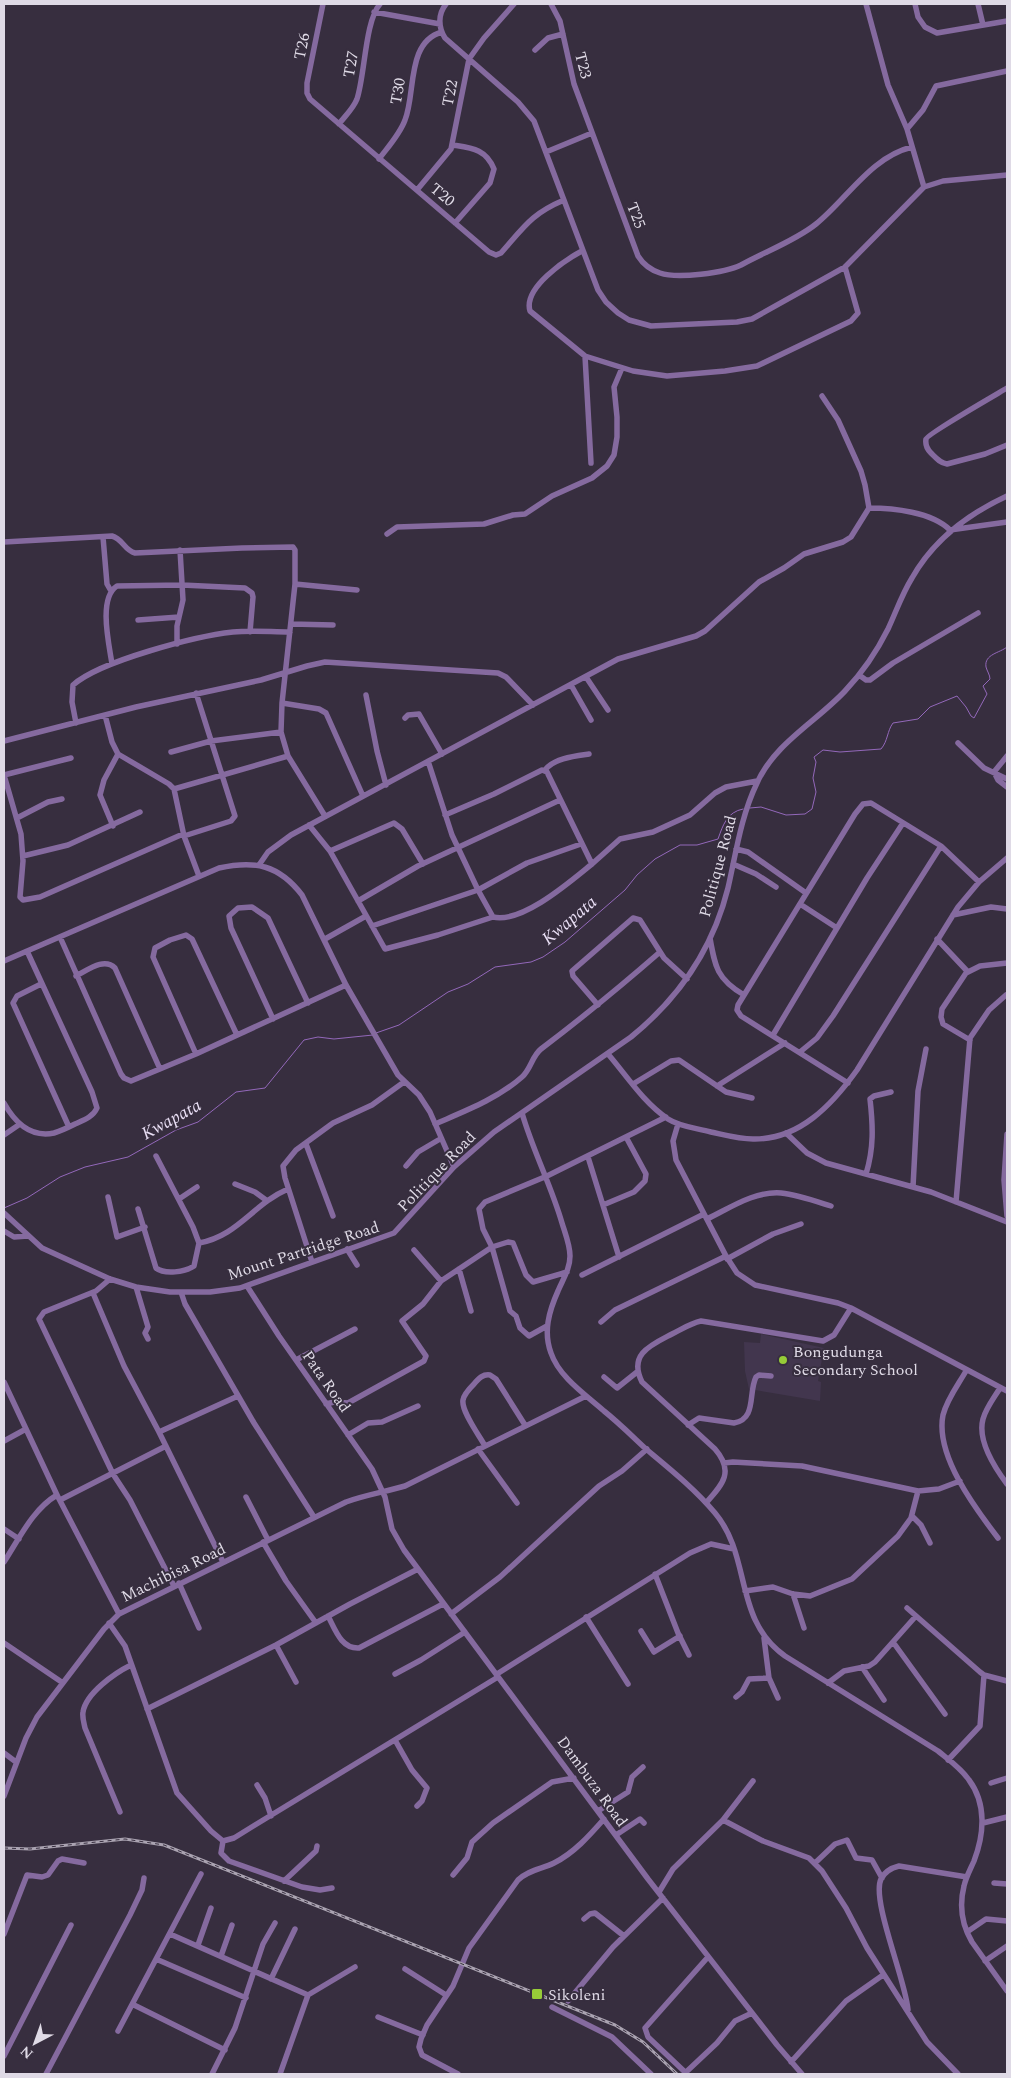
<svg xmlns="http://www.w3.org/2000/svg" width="1011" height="2078" viewBox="0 0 1011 2078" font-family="Spectral,serif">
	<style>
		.built { fill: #42364e }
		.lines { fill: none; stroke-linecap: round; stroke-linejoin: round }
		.stream { stroke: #9368ba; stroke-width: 1 }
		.minor { stroke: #856a9f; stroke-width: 5.5 }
		.rail-casing { stroke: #aaa3b1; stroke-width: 3 }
		.rail { stroke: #372e3f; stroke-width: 1; stroke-dasharray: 4; stroke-linecap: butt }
		.poi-dot { fill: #97cc38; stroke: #372e3f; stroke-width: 2 }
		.labels { text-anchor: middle; stroke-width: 4; stroke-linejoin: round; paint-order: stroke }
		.street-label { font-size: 16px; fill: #dfdae6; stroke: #372e3f }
		.poi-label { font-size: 16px; fill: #dfdae6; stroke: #372e3f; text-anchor: start }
		.water-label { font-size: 18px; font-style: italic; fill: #e9dff5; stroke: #372e3f }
	</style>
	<rect width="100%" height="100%" fill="#372e3f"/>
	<!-- built -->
	<path class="built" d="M 761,1334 L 824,1348 L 818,1381 L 821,1382 L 820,1401 L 749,1389 L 745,1371 L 744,1342 L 760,1343 Z"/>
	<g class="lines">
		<!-- stream -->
		<path class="stream" d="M 750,808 L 761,807 L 786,815 L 805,814 L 812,809 L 816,792 L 813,778 L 816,762 L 814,757 L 823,750 L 840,752 L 881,749 C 888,741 887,731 893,723 L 918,719 L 930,707 L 957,696 L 966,707 L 971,716 L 974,718 L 987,694 L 983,686 L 990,679 C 990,675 987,671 986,667 C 984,654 1000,653 1007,647
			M 376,1033 L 399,1025 L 448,992 L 468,984 L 495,967 L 531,962 L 543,957 L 565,942 L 625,890 L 637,875 L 655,859 L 680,845 L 697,845 L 718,839 C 723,825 727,812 743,809
			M 4,1208 L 27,1198 L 60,1177 L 85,1167 L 128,1157 L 176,1130 L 198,1122 L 236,1092 L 265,1088 L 304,1040 L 318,1037 L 334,1039 L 373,1035"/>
		<!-- minor -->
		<path class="minor" d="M 323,4 L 307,83 L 307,93 L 310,99 L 489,252 L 496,255 L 501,253 C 524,227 531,214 564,200
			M 446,4 C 438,14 438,27 445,38 L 518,102 L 534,121 L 598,290 L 606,302 L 618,313 L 629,320 L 651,326 L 737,322 L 752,319 L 845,267 L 924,187 L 943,181 L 1007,175
			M 551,4 L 560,21 L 574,84 L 638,256 C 643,264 651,270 660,273 C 677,279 725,273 741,265 C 764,252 795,241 816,224 C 847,199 871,157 912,147
			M 866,4 L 888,85 L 907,129 L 924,187
			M 915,4 L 918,17 L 925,27 L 937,33 L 1007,21
			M 978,4 L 983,25
			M 374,12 L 440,24
			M 535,50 L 548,38 L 563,34
			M 339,124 C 345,116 353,109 357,99 C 365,75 365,21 380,4
			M 907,129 L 923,110 L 936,86 L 1007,71
			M 453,145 C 472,148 486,149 494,169 L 490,183 L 455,223
			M 546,152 L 592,133
			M 379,159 C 388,147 400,134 405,120 C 416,93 406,42 442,32
			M 417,190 L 451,149 L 469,59 L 484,38 L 514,4
			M 582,251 C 565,260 523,288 530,311 L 585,356 L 633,371 L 667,376 L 725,371 L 757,366 L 851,321 L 858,313 L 845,267
			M 585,356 L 591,463
			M 1007,388 C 997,394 927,434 926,439 C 925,445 928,450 931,453 C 936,458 940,463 947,464 L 985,454 L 1007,445
			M 822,396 L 838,420 L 861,471 L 865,485 L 869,508
			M 387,534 L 397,527 L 484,524 L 513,515 L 525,514 L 552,496 L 592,478 L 607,466 L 614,455 L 617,437 L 617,417 L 614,387 L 622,368
			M 103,537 L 107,584 L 111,591
			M 4,542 L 112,536 C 123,539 124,550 135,553 L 242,548 L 293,547 L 295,550 L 295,584 L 282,703 L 281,732 L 288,756 L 325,816
			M 295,584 L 357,590
			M 138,620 L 179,617
			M 291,624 L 333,625
			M 177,644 L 177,626 L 183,600 L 180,550
			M 112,664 C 109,644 98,598 117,586 L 182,585 L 245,588 L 252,593 L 253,597 L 250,632
			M 859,675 L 866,680 L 870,680 L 893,663 L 978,613
			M 586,677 L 608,710
			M 571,685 L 591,720
			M 366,695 L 377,751 L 386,785
			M 282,703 L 319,709 L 326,713 L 363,796
			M 105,715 L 112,742 L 118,754 L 169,784 L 174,789 L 184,836 L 199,876
			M 405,718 L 408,715 L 419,714 L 442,754
			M 76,723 L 72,702 L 73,685 C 100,661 196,636 233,632 C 252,630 271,632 290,632
			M 4,741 L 136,707 L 261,680 L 307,666 L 325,662 L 498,673 L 506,677 L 533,705
			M 958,743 L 984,768 L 1007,779
			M 171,752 L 211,741 L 281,732
			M 1007,756 L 994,772 L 998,780 L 1007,787
			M 545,770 C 554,758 575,756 589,754
			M 4,775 L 21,834 L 23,861 L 20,897 L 23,900 L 40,897 L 183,834
			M 4,775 L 71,758
			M 174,789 L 288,756
			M 445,815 L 494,794 L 542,770 L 547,772 L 592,864 C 571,881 522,924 493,917
			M 17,818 L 48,802 L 62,799
			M 309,825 L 330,851 L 385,949 L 438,935 L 493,917 L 478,890 L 452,835 L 428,761
			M 113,826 L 100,795 L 104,780 L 118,754
			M 184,836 L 231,821 L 235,816 L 196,693
			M 736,849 L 748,852 L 806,893
			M 330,851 L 394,823 L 402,829 L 423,864
			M 23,856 L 68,845 L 140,812
			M 592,864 L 620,839 L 653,832 L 690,815 L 715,793 L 726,787 L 757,781
			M 733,864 L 756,874 L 776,887
			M 259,865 L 268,852 L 291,835 L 618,659 L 696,636 L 705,631 L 759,582 L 784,568 L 804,554 L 843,542 L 851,537 L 869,508 C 893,508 932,512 950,530 L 1007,522
			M 358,901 L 418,866 L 560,800
			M 800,904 L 837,928
			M 953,915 L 991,907 L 1007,909
			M 372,926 L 478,890 L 527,863 L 581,844
			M 60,937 L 121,1074 L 124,1078 L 131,1081 L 196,1054 L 346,985
			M 710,938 C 715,967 717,979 744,995
			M 325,939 L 366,916
			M 937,939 L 968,972
			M 4,961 L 219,868 C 255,860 279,865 302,895 L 346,985 L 398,1075 L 419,1095 L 430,1112 L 454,1167
			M 76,976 C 88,970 104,957 115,968 L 160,1069
			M 41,984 L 17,996 L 13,1003 L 69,1127
			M 598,1005 L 573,976 L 572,971 L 633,918 L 640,920 L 664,958 L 687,979
			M 273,1019 L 231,928 L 229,916 L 238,908 L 252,907 L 268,918 L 308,1003
			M 773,1035 L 867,878 L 903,823
			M 970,1040 L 943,1024 L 941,1017 L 942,1009 L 966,973 L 980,966 L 1007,963
			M 800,1052 L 817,1038 L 833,1016 L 941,846
			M 196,1054 L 153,957 L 155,948 L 170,940 L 186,935 L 192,939 L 237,1035
			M 608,1054 C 627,1076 643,1102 668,1119 C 680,1127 697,1128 711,1132 C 725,1135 739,1139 753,1139 C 799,1140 832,1105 857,1070 L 958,907 L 979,882 L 1007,858
			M 848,1083 L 741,1016 L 737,1010 L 738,1005 L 855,814 L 863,804 L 871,803 L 941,846 L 979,882
			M 633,1084 L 671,1061 L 679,1060 L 726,1092 L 752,1098
			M 717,1086 L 785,1043
			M 4,1103 C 14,1121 30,1138 54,1133 C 61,1131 69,1127 75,1124 C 84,1120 93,1117 97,1108 L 92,1092 L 27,951
			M 522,1113 C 533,1151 551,1185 562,1223 C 565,1233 570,1245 570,1256 C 570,1269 563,1279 558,1291 C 549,1311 543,1332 551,1353 C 559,1377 586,1395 604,1411 C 619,1423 632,1436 646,1449 C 670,1469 695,1489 715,1513 C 752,1557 733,1619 785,1656 L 938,1751 C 949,1760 961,1768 969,1780 C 987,1804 984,1835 974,1861 C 970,1870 966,1877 964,1886 C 959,1906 962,1925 972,1942 L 1007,1991
			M 435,1124 C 465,1111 497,1099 522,1077 C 531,1069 532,1056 541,1049 C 582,1018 621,986 660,952
			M 678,1124 L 673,1141 L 676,1160 L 726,1256 L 737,1273 L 755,1285 L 838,1303 L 851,1308 L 1007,1391
			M 786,1133 L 807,1153 L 826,1163 L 931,1192 L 1007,1222
			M 1007,1134 L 1004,1180 L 1007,1216
			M 4,1135 L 20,1124
			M 306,1144 L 333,1216
			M 156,1156 L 193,1227 L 199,1243
			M 588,1157 L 619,1257
			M 406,1166 L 418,1152 L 440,1139
			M 866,1174 C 874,1148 873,1126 870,1099 L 874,1096 L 891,1092
			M 235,1184 L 255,1192 L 266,1200
			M 913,1187 L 918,1091 L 926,1049
			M 108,1197 L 117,1237 L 145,1227
			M 179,1199 L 197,1187
			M 956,1202 L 970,1038 L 989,1010 L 1006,995
			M 603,1205 L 634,1192 L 645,1181 L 646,1174 L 626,1137
			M 138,1209 L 156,1268 C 165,1275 185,1272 194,1266 L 199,1243 C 238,1236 253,1204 288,1189
			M 4,1213 L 42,1248 L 110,1279 L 136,1287 L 170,1292 L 210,1292 L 240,1288 L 394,1233 L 454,1167 L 494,1132 L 631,1037 C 679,998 713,948 728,888 C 736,853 741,816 757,783 C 775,743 816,722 845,691 C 862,673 877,651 888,629 C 896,612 902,594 912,578 C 934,539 968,514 1007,496
			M 707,1219 C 730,1208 754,1191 781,1193 C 798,1195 815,1201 831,1206
			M 4,1231 L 14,1237 L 28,1236
			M 347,1249 L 357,1265
			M 414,1250 L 441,1281
			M 727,1259 L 773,1234 L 801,1224
			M 312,1262 L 285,1178 L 283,1166 L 296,1150 L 333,1123 L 372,1105 L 404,1082
			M 459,1269 L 471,1311
			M 582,1275 L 704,1214
			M 110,1279 L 96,1291 L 44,1312 L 39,1319 L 113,1474 L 130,1500 L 174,1586
			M 247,1286 L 279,1336 L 372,1469 L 385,1497 L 392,1529 L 404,1550 L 648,1879 L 777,2045 L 802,2074
			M 136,1287 L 148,1327 L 145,1333 L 148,1339
			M 181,1292 L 185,1304 L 254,1423 L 314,1517
			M 93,1293 L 124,1366 L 159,1432 L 223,1562
			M 601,1322 L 615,1310 L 726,1256
			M 547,1326 L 529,1336 L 520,1328 L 516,1316 L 510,1311 L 492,1247 L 508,1242 L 513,1243 L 526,1275 L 533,1282 L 567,1272
			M 296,1360 L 355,1329
			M 966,1371 C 958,1385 947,1399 943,1415 C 935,1455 975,1508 998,1538
			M 604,1377 L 617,1388 L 637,1372
			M 4,1382 L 57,1495 L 119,1614
			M 1000,1388 C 994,1398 986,1408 983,1419 C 977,1441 995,1468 1007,1484
			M 326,1404 L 334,1402 L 348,1403 L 424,1361 L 426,1356 L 402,1321 L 423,1304 L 441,1281 L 492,1247 L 483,1229 L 479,1209 L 485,1202 L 547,1176 L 666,1117
			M 688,1425 L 699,1418 L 734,1423 C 757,1419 748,1393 756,1377 L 759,1375 L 771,1376
			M 159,1432 L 238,1396
			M 348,1435 L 368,1423 L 382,1422 L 418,1406
			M 4,1441 L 26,1429
			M 485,1446 C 479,1435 461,1411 463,1400 C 464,1394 470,1388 474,1384 C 479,1378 483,1374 490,1375 L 496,1379 L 525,1425
			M 478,1449 L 517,1503
			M 724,1463 L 733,1462 L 802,1466 L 918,1491 L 939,1489 L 960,1481
			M 246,1497 L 268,1540
			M 60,1500 L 166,1446
			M 706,1503 C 722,1485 735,1472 715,1449 L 642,1382 C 628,1354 651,1345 672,1334 C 682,1329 691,1323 701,1321 L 823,1341 L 834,1335 L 851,1308
			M 912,1516 L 921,1525 L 930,1543
			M 4,1529 L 19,1539
			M 263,1542 L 286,1581 L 316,1623
			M 4,1562 C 19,1539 33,1509 57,1495
			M 655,1574 L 678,1633 L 689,1655
			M 179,1583 L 199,1628
			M 745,1591 L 773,1587 L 793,1594 L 810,1596 L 852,1579 L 898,1536 L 911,1518 L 918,1491
			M 793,1594 L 804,1628
			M 907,1608 L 980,1672 L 984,1675 L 1007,1681
			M 451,1614 L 500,1577 L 599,1486 L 622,1471 L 647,1449
			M 328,1616 C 335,1629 341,1649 359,1648 L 443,1604
			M 586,1617 L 628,1684
			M 109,1623 L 125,1646 L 177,1793 L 211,1831 L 223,1841 L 234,1838 L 255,1825 L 498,1677
			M 641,1631 L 654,1652 L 680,1636
			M 764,1638 L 769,1678 L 778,1698
			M 893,1642 L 945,1714
			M 4,1643 L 63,1683
			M 276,1645 L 296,1682
			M 862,1667 L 884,1700
			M 395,1674 L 421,1660 L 465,1632
			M 497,1674 L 690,1553 L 711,1544 L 734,1549
			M 828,1683 L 844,1671 L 869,1666 L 875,1662 L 916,1616
			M 736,1697 L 742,1692 L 749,1679 L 769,1678
			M 147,1709 L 276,1645 L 350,1604 L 418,1569
			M 395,1740 L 412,1770 L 427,1788 L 422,1801 L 417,1806
			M 4,1753 L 16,1762
			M 948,1760 L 980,1726 L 984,1675
			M 991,1783 L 1007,1778
			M 257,1785 L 265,1798 L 271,1816
			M 4,1796 L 26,1738 L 37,1717 L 104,1629 L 119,1614 L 346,1502 C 365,1495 385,1492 405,1486 L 586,1396
			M 598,1811 L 628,1792 L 632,1777 L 643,1767
			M 120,1812 L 85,1728 C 84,1723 82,1717 83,1712 C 86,1693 115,1673 131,1665
			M 723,1820 L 763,1841 L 809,1858 L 822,1871 L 846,1908 L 867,1948 L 927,2042 L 958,2074
			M 983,1823 L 1007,1817
			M 616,1835 L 640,1819 L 644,1823
			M 223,1841 L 221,1853 L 229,1861 L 302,1887 L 320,1890 L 332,1888
			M 815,1863 L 835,1844 L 847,1840 L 856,1858 L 872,1860 L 882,1878
			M 453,1875 L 467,1858 L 472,1842 L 493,1823 L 552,1782 L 574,1778
			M 284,1881 L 316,1851 L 317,1846
			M 994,1883 L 1007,1884
			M 659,1892 L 673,1869 L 723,1820 L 753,1781
			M 584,1919 L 590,1914 L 595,1913 L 624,1936
			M 967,1932 L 986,1919 L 1007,1921
			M 4,1934 L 27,1875 L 42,1877 L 48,1875 L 58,1861 L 62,1859 L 84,1863
			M 170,1934 L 308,1995
			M 198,1945 L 211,1908
			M 221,1956 L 232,1925
			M 156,1959 L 246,1998
			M 985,1961 L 1007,1946
			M 405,1969 L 446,1995
			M 271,1979 L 295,1929
			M 568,2001 L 613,1947 L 663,1898
			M 134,2005 L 225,2050
			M 552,2007 L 612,2037 L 651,2074
			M 908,2010 C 906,1981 871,1900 881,1879 C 885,1871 891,1868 899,1866 L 967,1877
			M 378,2017 L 423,2035
			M 118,2031 L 201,1874
			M 4,2056 L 71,1925
			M 791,2062 L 846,2001 L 883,1975
			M 686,2073 L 648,2037 L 645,2028 L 708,1957
			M 46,2074 L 130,1915 L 142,1890 L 144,1878
			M 212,2074 L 235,2028 L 263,1944 L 275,1923
			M 280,2074 L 308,1995 L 355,1967
			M 458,2074 L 422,2055 L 419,2047 L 421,2039 L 427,2025 L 453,1986 L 469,1948 L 518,1880 C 528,1870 542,1869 554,1863 C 574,1853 589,1836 604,1819
			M 684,2074 L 717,2043 L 735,2021 L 752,2013"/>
		<!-- rail casing -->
		<g class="rail-casing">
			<path id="rail" d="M 4,1848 L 30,1849 L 125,1839 L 164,1845 L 615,2025 L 643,2042 L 677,2074"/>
		</g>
		<!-- rail -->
		<use href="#rail" class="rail"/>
	</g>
	<!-- markers -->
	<g class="poi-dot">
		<circle cx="783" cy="1360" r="5"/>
		<rect x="531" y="1988" width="12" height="12" rx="2.5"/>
	</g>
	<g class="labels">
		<!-- street labels -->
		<g class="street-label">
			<text transform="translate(301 46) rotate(-79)" y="6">T26</text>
			<text transform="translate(350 64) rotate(-80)" y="6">T27</text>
			<text transform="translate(584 65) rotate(75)" y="6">T23</text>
			<text transform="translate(397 91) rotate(-80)" y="6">T30</text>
			<text transform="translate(449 93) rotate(-79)" y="6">T22</text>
			<text transform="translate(443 194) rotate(40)" y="6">T20</text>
			<text transform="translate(637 215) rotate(69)" y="6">T25</text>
			<text transform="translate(717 866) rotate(-75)" y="6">Politique Road</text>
			<text transform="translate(436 1171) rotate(-46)" y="6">Politique Road</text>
			<text transform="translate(303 1250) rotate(-18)" y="6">Mount Partridge Road</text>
			<text transform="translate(327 1381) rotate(55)" y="6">Pata Road</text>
			<text transform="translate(173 1572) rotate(-26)" y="6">Machibisa Road</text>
			<text transform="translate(593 1781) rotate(54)" y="6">Dambuza Road</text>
		</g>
		<!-- poi labels -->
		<g class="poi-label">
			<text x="793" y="1357">Bongudunga<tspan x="793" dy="18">Secondary School</tspan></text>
			<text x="548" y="2000">Sikoleni</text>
		</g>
		<!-- water labels -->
		<g class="water-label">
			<text transform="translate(569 920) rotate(-40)" y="6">Kwapata</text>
			<text transform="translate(171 1119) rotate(-29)" y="6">Kwapata</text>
		</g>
	</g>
	<!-- border -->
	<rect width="1011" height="2078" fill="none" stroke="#dfdae6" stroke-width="10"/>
	<!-- north arrow -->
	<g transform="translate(35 2043) rotate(221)" stroke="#372e3f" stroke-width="4" paint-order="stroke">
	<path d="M0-4L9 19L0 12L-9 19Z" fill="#dfdae6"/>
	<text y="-8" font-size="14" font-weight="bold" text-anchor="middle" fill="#dfdae6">N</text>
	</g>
</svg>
